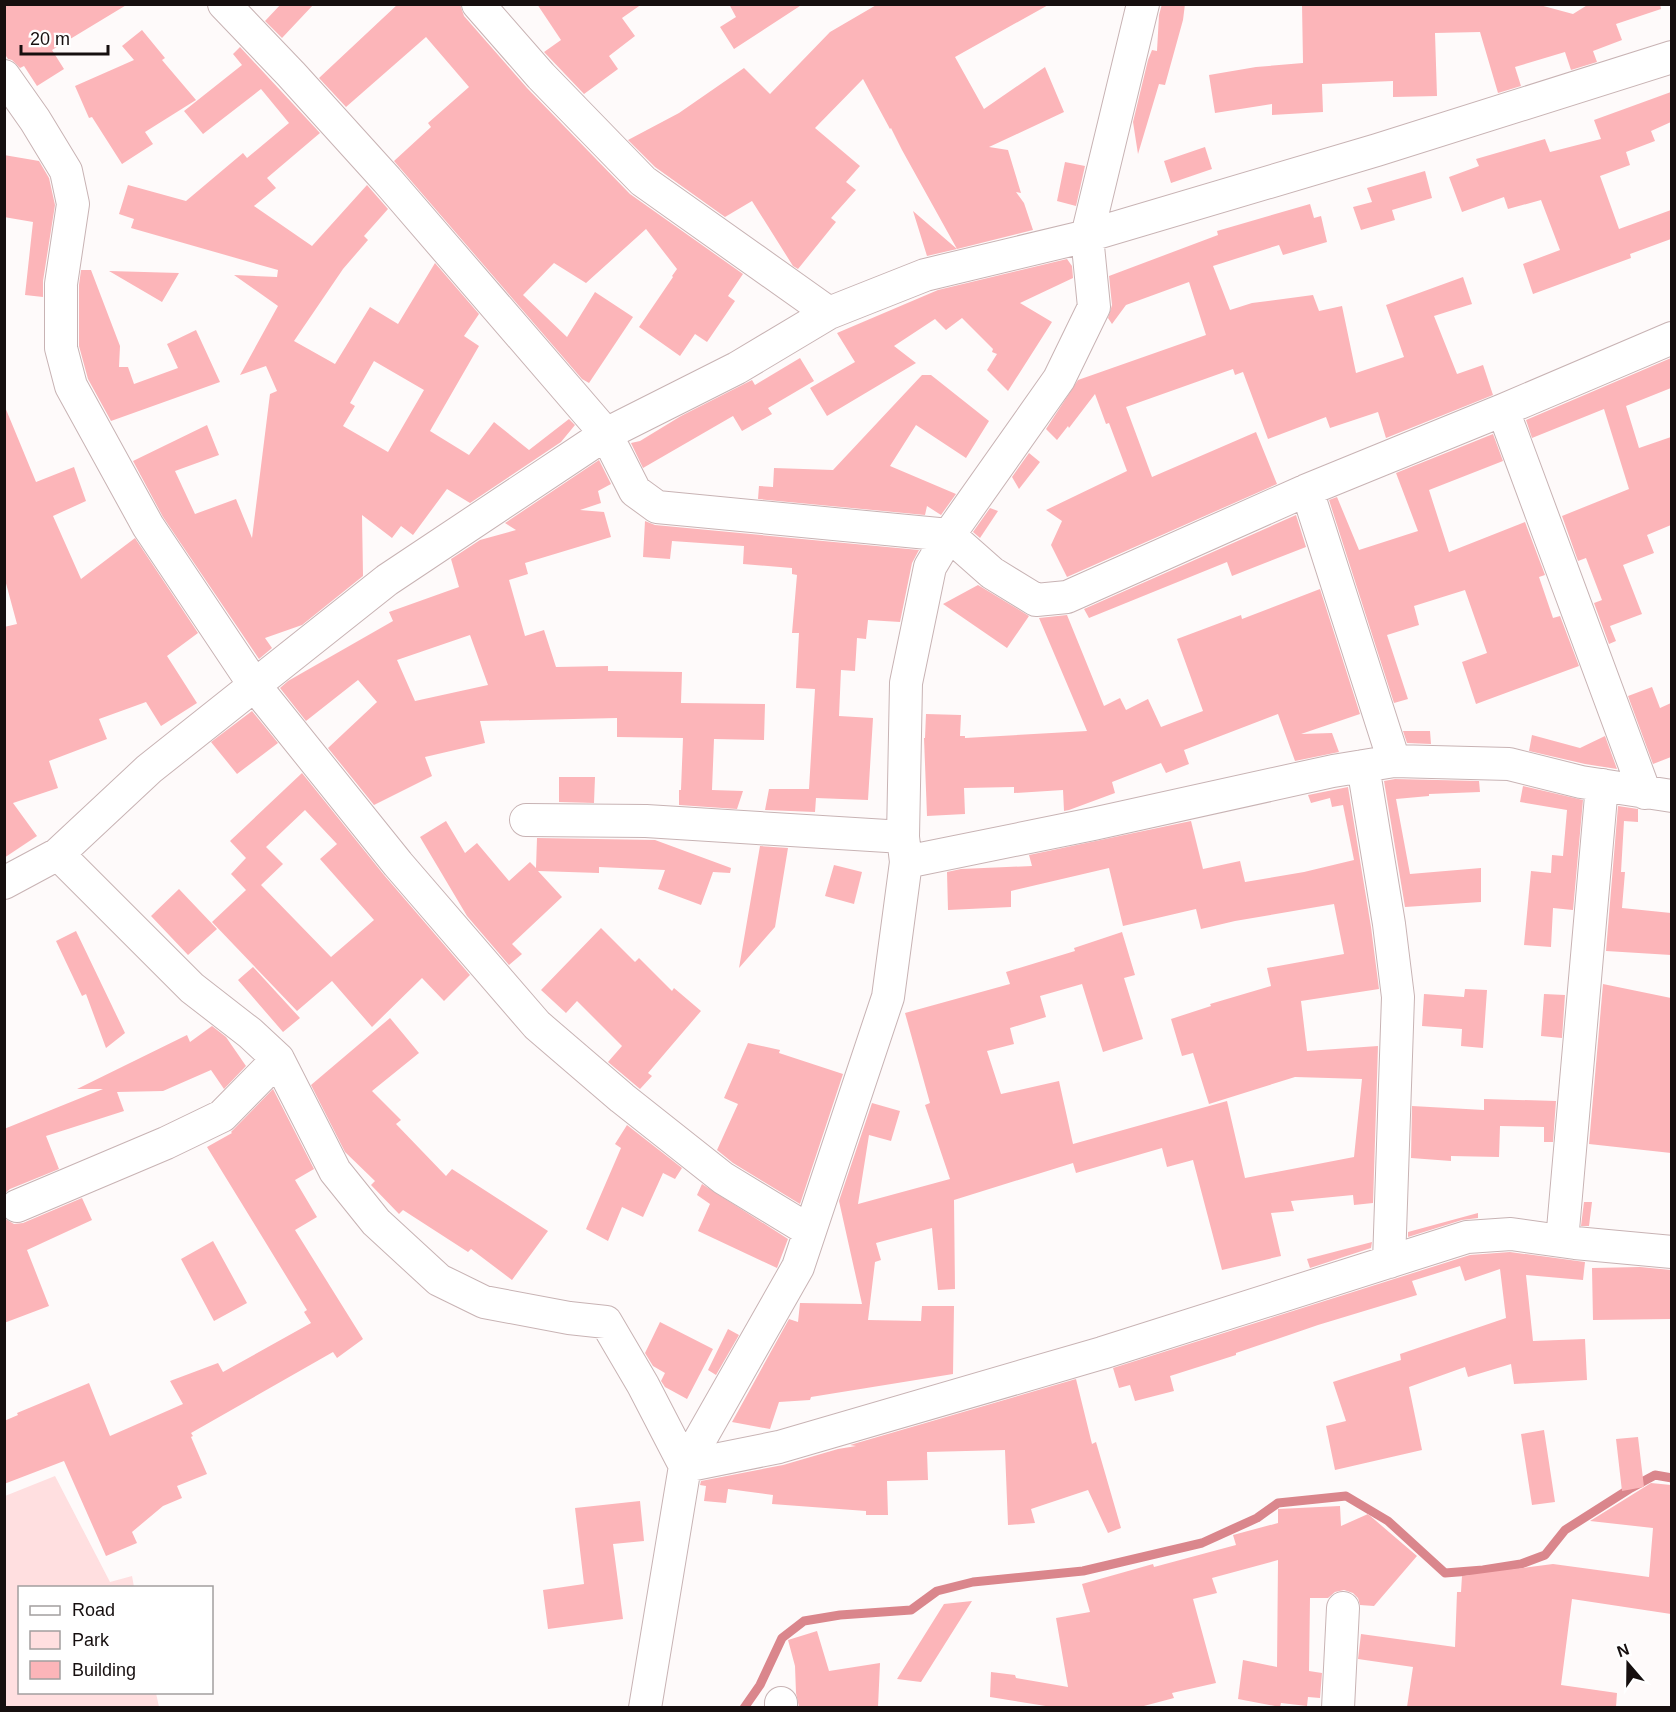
<svg xmlns="http://www.w3.org/2000/svg" width="1676" height="1712" viewBox="0 0 1676 1712" font-family="Arial,sans-serif">
	<style>
		.green { fill: #ffdfe0 }
		.lines { fill: none; stroke-linecap: round; stroke-linejoin: round }
		.stream { stroke: #da868c; stroke-width: 9 }
		.building { fill: #fcb5b9; fill-rule: evenodd }
		.minor-casing { stroke: #c8b3b4; stroke-width: 34 }
		.minor { stroke: #fff; stroke-width: 32 }
	</style>
	<rect width="100%" height="100%" fill="#fefafa"/>
	<!-- green -->
	<path class="green" d="M 55,1476 L 110,1582 L 132,1576 L 134,1587 L 20,1588 L 20,1692 L 156,1693 L 159,1707 L 5,1707 L 5,1496 Z"/>
	<g class="lines">
		<!-- stream -->
		<path class="stream" d="M 744,1708 L 760,1685 L 782,1638 L 804,1621 L 840,1615 L 911,1610 L 937,1591 L 973,1582 L 1083,1571 L 1202,1543 L 1257,1518 L 1278,1503 L 1346,1496 L 1388,1521 L 1445,1573 L 1483,1570 L 1521,1564 L 1545,1555 L 1565,1530 L 1631,1488 L 1655,1475 L 1672,1478"/>
	</g>
	<!-- building -->
	<path class="building" d="M 4,4 L 128,4 L 52,50 L 64,69 L 37,86 L 24,66 L 20,68 L 12,60 L 8,59 L 4,53 Z
		M 281,4 L 314,4 L 282,38 L 265,21 Z
		M 398,4 L 460,4 L 464,16 L 527,88 L 630,194 L 743,274 L 728,296 L 735,301 L 707,342 L 695,334 L 680,356 L 639,327 L 673,277 L 672,276 L 677,269 L 646,229 L 586,283 L 554,263 L 523,295 L 567,337 L 595,292 L 633,317 L 589,383 L 582,379 L 394,161 L 431,127 L 428,123 L 469,87 L 426,37 L 346,107 L 319,78 Z
		M 537,4 L 642,4 L 622,18 L 635,36 L 609,56 L 618,69 L 584,94 L 544,52 L 561,40 Z
		M 729,4 L 803,4 L 734,49 L 720,27 L 736,17 Z
		M 878,4 L 1050,4 L 955,57 L 984,109 L 1045,67 L 1064,112 L 989,147 L 1008,150 L 1021,193 L 1016,192 L 1024,203 L 1033,230 L 957,249 L 902,150 L 891,128 L 890,129 L 863,79 L 815,128 L 860,166 L 846,182 L 856,190 L 831,218 L 836,222 L 798,269 L 793,266 L 752,201 L 725,217 L 655,167 L 628,140 L 679,113 L 744,68 L 770,94 L 830,32 Z
		M 1162,4 L 1185,4 L 1183,20 L 1165,85 L 1159,84 L 1138,154 L 1133,122 L 1148,60 L 1152,50 L 1157,51 L 1159,15 Z
		M 1302,4 L 1536,4 L 1573,14 L 1589,4 L 1660,4 L 1661,9 L 1616,24 L 1622,40 L 1593,51 L 1597,62 L 1571,70 L 1565,52 L 1515,67 L 1521,86 L 1498,93 L 1480,32 L 1435,33 L 1437,96 L 1393,97 L 1393,81 L 1322,84 L 1323,112 L 1272,115 L 1272,104 L 1215,113 L 1209,75 L 1256,67 L 1303,63 Z
		M 142,30 L 165,58 L 162,60 L 196,100 L 145,132 L 153,144 L 122,164 L 92,117 L 89,118 L 75,86 L 134,60 L 122,46 Z
		M 240,47 L 320,133 L 267,178 L 276,188 L 254,206 L 312,246 L 367,185 L 388,209 L 364,236 L 368,240 L 343,269 L 294,341 L 335,364 L 370,307 L 398,324 L 435,263 L 479,314 L 464,336 L 479,346 L 430,431 L 469,455 L 494,422 L 529,450 L 569,419 L 575,425 L 561,442 L 470,503 L 447,489 L 413,535 L 401,526 L 392,538 L 362,515 L 363,576 L 302,625 L 265,638 L 272,648 L 259,659 L 163,517 L 133,461 L 207,425 L 219,455 L 175,471 L 195,514 L 236,499 L 252,538 L 270,394 L 277,391 L 266,366 L 240,375 L 278,306 L 234,275 L 277,277 L 278,270 L 131,228 L 134,219 L 119,214 L 128,185 L 186,201 L 243,153 L 247,158 L 289,123 L 261,89 L 203,134 L 184,111 L 242,65 L 233,54 ZM 374,361 L 424,390 L 388,452 L 343,426 L 355,406 L 350,403 Z
		M 1671,92 L 1671,122 L 1651,131 L 1655,141 L 1626,152 L 1630,165 L 1600,176 L 1619,229 L 1671,210 L 1671,239 L 1630,254 L 1631,258 L 1533,294 L 1523,264 L 1560,250 L 1541,200 L 1508,209 L 1504,197 L 1462,212 L 1449,177 L 1479,166 L 1476,159 L 1545,139 L 1550,152 L 1601,139 L 1594,120 Z
		M 1205,147 L 1212,169 L 1171,183 L 1164,161 Z
		M 4,155 L 39,161 L 49,178 L 55,205 L 43,281 L 43,297 L 25,295 L 33,222 L 4,217 Z
		M 1065,162 L 1085,166 L 1076,206 L 1057,201 Z
		M 1425,171 L 1432,198 L 1392,210 L 1395,220 L 1361,230 L 1353,207 L 1372,202 L 1367,188 Z
		M 1310,204 L 1314,218 L 1321,216 L 1327,242 L 1283,255 L 1279,245 L 1213,266 L 1230,310 L 1252,303 L 1313,295 L 1319,311 L 1342,306 L 1356,373 L 1404,357 L 1386,305 L 1463,277 L 1472,304 L 1434,316 L 1457,374 L 1483,365 L 1493,395 L 1386,438 L 1378,412 L 1330,428 L 1326,417 L 1268,439 L 1243,372 L 1235,375 L 1233,369 L 1126,407 L 1152,477 L 1256,432 L 1277,484 L 1067,577 L 1051,545 L 1062,521 L 1046,510 L 1127,471 L 1109,423 L 1106,424 L 1095,394 L 1069,428 L 1068,426 L 1057,440 L 1046,429 L 1078,380 L 1206,335 L 1189,282 L 1126,305 L 1112,324 L 1108,318 L 1112,305 L 1109,276 L 1218,235 L 1217,231 Z
		M 913,211 L 957,249 L 927,256 Z
		M 1067,259 L 1072,266 L 1073,278 L 1020,303 L 1052,322 L 1008,391 L 987,370 L 997,354 L 992,352 L 993,349 L 962,318 L 946,330 L 935,319 L 894,346 L 916,363 L 827,416 L 810,388 L 855,362 L 837,333 L 938,290 Z
		M 81,270 L 91,270 L 120,346 L 119,367 L 128,367 L 134,384 L 178,368 L 167,344 L 196,330 L 220,382 L 111,421 L 88,379 L 79,346 L 79,285 Z
		M 109,271 L 179,273 L 162,302 Z
		M 800,358 L 814,381 L 768,408 L 772,414 L 742,431 L 733,416 L 643,468 L 631,443 L 640,441 L 681,416 L 752,380 L 755,385 Z
		M 1671,358 L 1671,388 L 1626,406 L 1639,448 L 1671,437 L 1671,525 L 1647,535 L 1654,553 L 1623,565 L 1642,614 L 1610,626 L 1616,641 L 1609,644 L 1594,603 L 1602,600 L 1586,558 L 1578,561 L 1562,516 L 1629,489 L 1604,409 L 1532,438 L 1526,420 Z
		M 922,375 L 931,375 L 989,421 L 966,458 L 916,425 L 890,466 L 956,494 L 941,515 L 927,506 L 925,515 L 758,499 L 759,486 L 773,487 L 774,468 L 833,470 Z
		M 5,407 L 36,482 L 74,467 L 86,501 L 53,516 L 81,579 L 135,538 L 198,633 L 167,656 L 197,703 L 161,726 L 146,702 L 99,719 L 107,739 L 49,761 L 58,788 L 13,803 L 37,836 L 4,858 L 4,627 L 17,624 L 4,576 Z
		M 1493,434 L 1503,461 L 1429,490 L 1449,552 L 1525,522 L 1545,575 L 1539,577 L 1553,618 L 1560,616 L 1579,666 L 1476,704 L 1462,662 L 1487,653 L 1465,590 L 1414,606 L 1419,625 L 1387,635 L 1408,699 L 1394,703 L 1329,500 L 1337,497 L 1359,550 L 1418,531 L 1396,473 Z
		M 1029,453 L 1040,462 L 1019,489 L 1012,477 Z
		M 599,460 L 611,484 L 598,491 L 601,503 L 580,510 L 604,512 L 611,537 L 525,563 L 528,574 L 509,580 L 525,636 L 544,630 L 556,667 L 608,666 L 608,671 L 682,672 L 681,703 L 765,704 L 764,740 L 714,739 L 712,790 L 743,791 L 737,809 L 679,805 L 679,790 L 681,790 L 683,738 L 617,737 L 617,718 L 480,721 L 485,743 L 425,757 L 432,776 L 374,805 L 328,748 L 377,702 L 358,680 L 306,721 L 280,688 L 288,681 L 393,621 L 389,612 L 459,587 L 451,559 L 480,540 L 516,530 L 505,523 ZM 470,635 L 488,685 L 415,701 L 397,660 Z
		M 990,508 L 998,511 L 980,538 L 973,532 Z
		M 1296,515 L 1306,547 L 1232,576 L 1227,562 L 1089,618 L 1084,609 Z
		M 645,521 L 655,525 L 919,550 L 912,563 L 900,622 L 868,620 L 866,639 L 857,638 L 855,671 L 841,670 L 839,716 L 873,718 L 868,800 L 816,798 L 815,812 L 765,810 L 769,789 L 809,789 L 815,689 L 796,688 L 799,633 L 792,633 L 797,575 L 792,574 L 792,568 L 743,564 L 744,546 L 672,541 L 670,559 L 643,557 Z
		M 978,585 L 1029,616 L 1007,648 L 943,604 Z
		M 1320,589 L 1360,714 L 1301,734 L 1332,733 L 1339,752 L 1295,761 L 1278,714 L 1184,750 L 1189,764 L 1166,773 L 1161,763 L 1112,782 L 1115,793 L 1069,810 L 1064,811 L 1063,790 L 1014,793 L 1014,787 L 964,788 L 965,814 L 927,816 L 924,738 L 925,738 L 926,714 L 961,715 L 960,736 L 965,736 L 965,738 L 1087,731 L 1039,618 L 1067,615 L 1104,706 L 1120,698 L 1126,710 L 1148,699 L 1161,727 L 1203,711 L 1177,639 L 1241,615 L 1242,619 Z
		M 1652,687 L 1660,708 L 1671,703 L 1671,757 L 1653,764 L 1628,696 Z
		M 252,711 L 278,743 L 237,774 L 211,742 Z
		M 1403,731 L 1430,731 L 1431,744 L 1407,743 Z
		M 1532,735 L 1580,748 L 1605,736 L 1617,769 L 1585,764 L 1529,751 Z
		M 302,773 L 384,875 L 470,975 L 444,1001 L 422,978 L 372,1027 L 332,981 L 297,1011 L 212,922 L 246,890 L 231,874 L 246,858 L 230,841 ZM 305,810 L 337,844 L 320,859 L 374,920 L 331,957 L 261,885 L 283,864 L 266,847 Z
		M 559,777 L 595,777 L 594,803 L 559,802 Z
		M 1395,779 L 1479,781 L 1480,792 L 1429,794 L 1429,796 L 1396,799 L 1410,874 L 1481,868 L 1481,902 L 1405,907 L 1384,781 Z
		M 1523,786 L 1583,800 L 1573,910 L 1553,908 L 1551,947 L 1524,945 L 1531,871 L 1551,873 L 1552,855 L 1563,856 L 1567,810 L 1520,802 Z
		M 1348,787 L 1371,927 L 1379,989 L 1301,1001 L 1307,1051 L 1378,1046 L 1373,1203 L 1354,1205 L 1353,1195 L 1291,1201 L 1294,1211 L 1271,1213 L 1281,1256 L 1222,1270 L 1193,1160 L 1167,1167 L 1162,1148 L 1076,1173 L 1073,1163 L 954,1200 L 955,1289 L 938,1290 L 932,1228 L 876,1243 L 881,1260 L 875,1262 L 868,1320 L 921,1321 L 922,1306 L 954,1306 L 953,1374 L 811,1397 L 810,1400 L 779,1402 L 770,1429 L 732,1422 L 789,1319 L 798,1322 L 800,1303 L 862,1304 L 839,1201 L 872,1103 L 900,1111 L 891,1141 L 869,1135 L 858,1204 L 950,1179 L 925,1105 L 930,1103 L 905,1013 L 1010,984 L 1006,972 L 1075,951 L 1074,948 L 1122,932 L 1135,975 L 1124,978 L 1143,1039 L 1103,1052 L 1082,984 L 1040,996 L 1046,1017 L 1010,1028 L 1014,1044 L 987,1051 L 1001,1094 L 1059,1081 L 1073,1144 L 1227,1101 L 1245,1178 L 1354,1157 L 1362,1079 L 1295,1077 L 1209,1104 L 1193,1053 L 1182,1056 L 1171,1019 L 1211,1006 L 1210,1004 L 1271,986 L 1267,968 L 1344,954 L 1334,904 L 1235,921 L 1201,929 L 1196,909 L 1123,926 L 1109,868 L 1011,891 L 1011,907 L 948,910 L 947,872 L 961,869 L 1032,866 L 1029,855 L 1191,821 L 1203,869 L 1240,861 L 1245,882 L 1304,872 L 1354,860 L 1343,805 L 1332,807 L 1330,798 L 1311,803 L 1308,795 Z
		M 1618,806 L 1638,809 L 1638,822 L 1624,821 L 1621,872 L 1625,872 L 1622,908 L 1671,913 L 1671,955 L 1606,951 Z
		M 446,821 L 465,853 L 477,843 L 509,881 L 530,862 L 536,868 L 537,838 L 655,840 L 731,868 L 730,873 L 713,872 L 701,905 L 658,889 L 665,870 L 599,867 L 599,873 L 538,871 L 562,897 L 512,944 L 522,954 L 509,965 L 467,916 L 420,837 Z
		M 760,846 L 788,848 L 775,927 L 739,968 Z
		M 834,865 L 862,872 L 854,904 L 825,896 Z
		M 179,889 L 217,929 L 188,955 L 151,916 Z
		M 601,928 L 635,962 L 639,958 L 672,991 L 674,988 L 701,1011 L 648,1073 L 652,1076 L 640,1089 L 608,1062 L 622,1046 L 577,1001 L 566,1013 L 541,990 Z
		M 76,931 L 125,1033 L 106,1048 L 86,994 L 82,996 L 56,941 Z
		M 253,967 L 300,1018 L 283,1032 L 238,980 Z
		M 1603,984 L 1671,998 L 1671,1153 L 1589,1144 Z
		M 1465,989 L 1487,990 L 1483,1048 L 1461,1046 L 1462,1029 L 1422,1026 L 1424,994 L 1464,997 Z
		M 1544,994 L 1565,995 L 1562,1038 L 1541,1036 Z
		M 390,1018 L 419,1053 L 372,1091 L 401,1120 L 396,1124 L 446,1176 L 452,1169 L 548,1231 L 512,1280 L 471,1249 L 468,1252 L 403,1210 L 399,1214 L 371,1185 L 375,1181 L 345,1152 L 311,1085 Z
		M 212,1026 L 226,1037 L 246,1066 L 224,1089 L 211,1070 L 163,1091 L 117,1092 L 124,1111 L 46,1136 L 59,1169 L 10,1189 L 4,1194 L 4,1129 L 103,1089 L 77,1089 L 187,1035 L 190,1042 Z
		M 748,1043 L 780,1050 L 779,1053 L 843,1074 L 800,1204 L 733,1163 L 717,1150 L 738,1104 L 724,1098 Z
		M 273,1089 L 314,1169 L 295,1180 L 317,1217 L 295,1230 L 363,1339 L 337,1358 L 333,1352 L 191,1433 L 193,1436 L 191,1437 L 207,1474 L 177,1486 L 182,1498 L 163,1506 L 132,1532 L 137,1543 L 106,1556 L 64,1461 L 4,1484 L 4,1421 L 18,1415 L 17,1413 L 89,1383 L 110,1436 L 183,1404 L 170,1381 L 218,1363 L 223,1372 L 311,1323 L 304,1312 L 307,1310 L 207,1147 L 232,1133 L 231,1132 Z
		M 1484,1099 L 1556,1101 L 1553,1142 L 1544,1142 L 1544,1127 L 1500,1126 L 1499,1157 L 1451,1156 L 1451,1161 L 1411,1158 L 1412,1106 L 1484,1110 Z
		M 627,1125 L 682,1168 L 675,1179 L 663,1173 L 643,1217 L 622,1207 L 608,1241 L 586,1229 L 621,1148 L 615,1144 Z
		M 702,1184 L 788,1239 L 777,1268 L 698,1231 L 710,1204 L 697,1195 Z
		M 82,1198 L 92,1220 L 27,1250 L 49,1306 L 4,1323 L 4,1218 L 14,1224 L 23,1223 Z
		M 1584,1202 L 1592,1202 L 1589,1226 L 1581,1226 Z
		M 1478,1213 L 1478,1218 L 1462,1220 L 1408,1237 L 1408,1232 Z
		M 213,1241 L 247,1303 L 214,1321 L 181,1259 Z
		M 1372,1242 L 1371,1248 L 1310,1268 L 1307,1259 Z
		M 1510,1252 L 1585,1262 L 1583,1280 L 1526,1275 L 1533,1341 L 1585,1339 L 1587,1380 L 1514,1384 L 1511,1364 L 1468,1377 L 1465,1367 L 1409,1387 L 1422,1450 L 1335,1470 L 1326,1426 L 1346,1421 L 1333,1382 L 1401,1360 L 1400,1354 L 1506,1318 L 1500,1269 L 1465,1281 L 1460,1266 L 1412,1281 L 1417,1295 L 1318,1325 L 1236,1353 L 1236,1355 L 1170,1376 L 1174,1391 L 1135,1401 L 1130,1385 L 1119,1388 L 1113,1368 L 1470,1255 Z
		M 1640,1267 L 1671,1270 L 1671,1319 L 1593,1320 L 1592,1268 Z
		M 660,1322 L 713,1349 L 687,1399 L 665,1387 L 661,1381 L 665,1373 L 653,1366 L 645,1353 Z
		M 728,1329 L 739,1335 L 716,1375 L 708,1370 Z
		M 1076,1379 L 1092,1444 L 1096,1442 L 1121,1528 L 1108,1533 L 1088,1490 L 1031,1509 L 1035,1523 L 1008,1525 L 1005,1450 L 927,1452 L 928,1480 L 887,1481 L 888,1515 L 866,1515 L 866,1511 L 772,1504 L 773,1495 L 728,1489 L 726,1503 L 704,1501 L 706,1486 L 700,1485 L 701,1481 L 783,1465 L 838,1449 L 856,1446 L 850,1445 Z
		M 1544,1430 L 1555,1502 L 1532,1505 L 1521,1434 Z
		M 1638,1437 L 1644,1487 L 1622,1491 L 1616,1439 Z
		M 1651,1483 L 1671,1485 L 1671,1614 L 1572,1599 L 1561,1685 L 1617,1693 L 1616,1707 L 1407,1707 L 1413,1667 L 1358,1659 L 1361,1634 L 1455,1647 L 1457,1592 L 1461,1592 L 1462,1576 L 1553,1564 L 1649,1577 L 1653,1528 L 1590,1521 Z
		M 640,1501 L 644,1541 L 613,1544 L 623,1619 L 548,1629 L 543,1590 L 584,1584 L 575,1508 Z
		M 1340,1506 L 1341,1526 L 1368,1514 L 1417,1556 L 1374,1606 L 1360,1605 L 1358,1598 L 1353,1593 L 1344,1590 L 1335,1592 L 1328,1598 L 1310,1598 L 1309,1671 L 1322,1673 L 1320,1698 L 1308,1697 L 1307,1706 L 1281,1703 L 1280,1707 L 1238,1699 L 1243,1660 L 1277,1667 L 1278,1560 L 1212,1578 L 1217,1593 L 1193,1599 L 1216,1683 L 1172,1693 L 1174,1698 L 1140,1707 L 1052,1707 L 990,1697 L 991,1672 L 1015,1675 L 1016,1678 L 1068,1687 L 1056,1618 L 1090,1612 L 1082,1584 L 1153,1564 L 1154,1567 L 1236,1545 L 1233,1535 L 1278,1523 L 1278,1509 Z
		M 972,1601 L 921,1682 L 897,1679 L 944,1604 Z
		M 817,1631 L 829,1671 L 880,1663 L 878,1707 L 799,1707 L 796,1693 L 795,1666 L 788,1640 Z"/>
	<g class="lines">
		<!-- minor casing -->
		<g class="minor-casing">
			<path id="minor" d="M 224,4 L 291,74 L 387,180 L 606,434 L 635,491 L 657,507 L 949,535 L 992,573 L 1036,600 L 1067,597 L 1307,490 L 1503,410 L 1672,338
				M 478,4 L 541,76 L 643,181 L 829,313
				M 4,76 L 35,120 L 66,171 L 73,204 L 61,284 L 61,348 L 71,386 L 148,526 L 255,686 L 398,864 L 537,1025 L 622,1098 L 723,1178 L 810,1231
				M 1503,410 L 1645,793
				M 1307,490 L 1394,761
				M 1363,766 L 1389,924 L 1398,997 L 1389,1262
				M 526,820 L 646,821 L 903,837
				M 58,854 L 192,988 L 250,1033 L 278,1059 L 335,1171 L 376,1222 L 439,1280 L 484,1302 L 569,1318 L 606,1322 L 643,1385 L 685,1466 L 779,1447 L 1102,1353 L 1467,1237 L 1511,1234 L 1575,1243 L 1672,1252
				M 906,862 L 1093,824 L 1333,771 L 1394,761 L 1509,764 L 1581,782 L 1672,796
				M 4,883 L 58,854 L 149,769 L 387,580 L 606,434 L 737,368 L 829,313 L 925,275 L 1087,236 L 1377,150 L 1672,57
				M 17,1206 L 166,1143 L 222,1116 L 278,1059
				M 1562,1241 L 1602,785
				M 781,1703 L 781,1708
				M 645,1708 L 685,1466 L 798,1267 L 888,997 L 906,862 L 903,837 L 906,683 L 930,567 L 949,535 L 1059,379 L 1094,307 L 1087,236 L 1143,4
				M 1338,1708 L 1343,1608"/>
		</g>
		<!-- minor -->
		<use href="#minor" class="minor"/>
	</g>
	<!-- border -->
	<rect width="1676" height="1712" fill="none" stroke="#160f0f" stroke-width="12"/>
	<!-- legend -->
	<rect x="18" y="1586" width="195" height="108" fill="#ffffff" stroke="#a29f9f" stroke-width="1.5"/>
	<rect x="30" y="1606" width="30" height="9" fill="#ffffff" stroke="#a29f9f" stroke-width="1.5"/>
	<text x="72" y="1616" font-size="18" fill="#160f0f">Road</text>
	<rect x="30" y="1631" width="30" height="18" fill="#ffdfe0" stroke="#a29f9f" stroke-width="1.5"/>
	<text x="72" y="1646" font-size="18" fill="#160f0f">Park</text>
	<rect x="30" y="1661" width="30" height="18" fill="#fcb5b9" stroke="#a29f9f" stroke-width="1.5"/>
	<text x="72" y="1676" font-size="18" fill="#160f0f">Building</text>
	<!-- north arrow -->
	<g transform="translate(1628 1664) rotate(340)" stroke="#ffffff" stroke-width="4.5" paint-order="stroke">
	<path d="M0-4.5L10 22L0 15L-10 22Z" fill="#160f0f"/>
	<text y="-9" font-size="16" font-weight="bold" text-anchor="middle" fill="#160f0f">N</text>
	</g>
	<!-- scale -->
	<path d="M21 45v9h87v-9" fill="none" stroke="#160f0f" stroke-width="3"/>
	<text x="30" y="45" font-size="18" fill="#160f0f" stroke="#ffffff" stroke-width="4.5" paint-order="stroke">20 m</text>
</svg>
